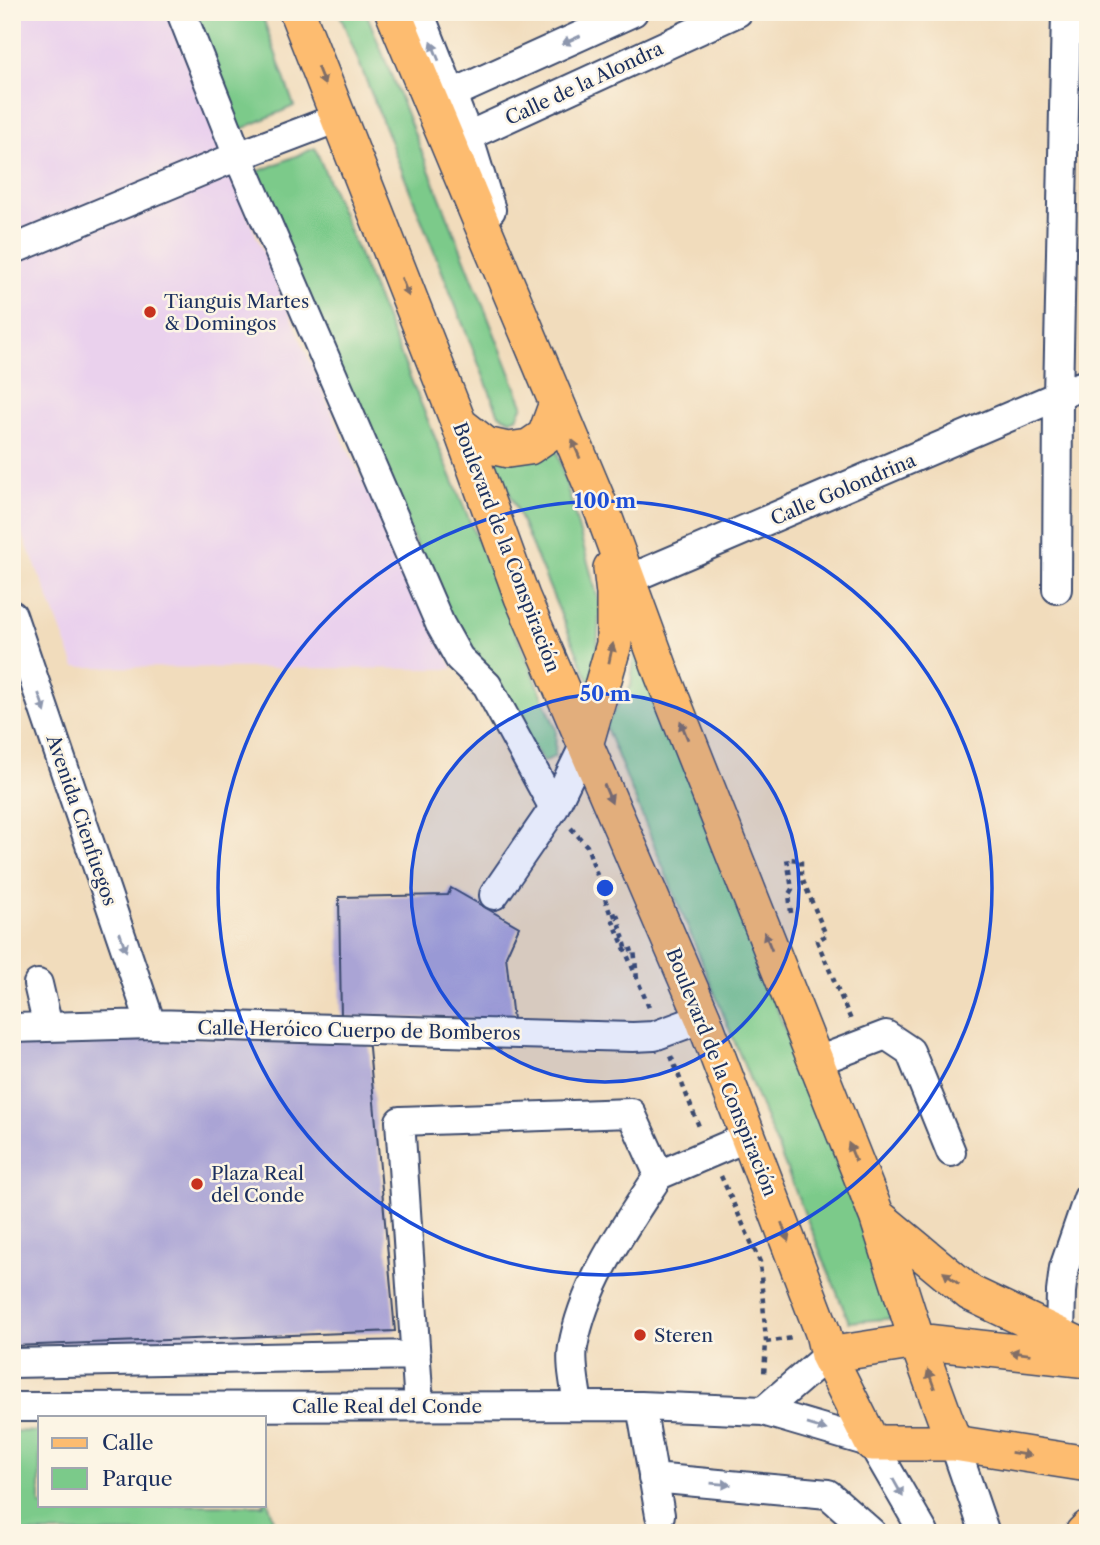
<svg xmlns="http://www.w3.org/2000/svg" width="1100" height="1545" viewBox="0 0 1100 1545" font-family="'Libre Caslon Text',serif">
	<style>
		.built { fill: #ead1ed }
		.green { fill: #7bca8a; stroke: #4b7c74; stroke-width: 2 }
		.building { fill: #aaa4d5 }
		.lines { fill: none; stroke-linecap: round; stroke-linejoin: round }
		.minor-casing { stroke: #3b496c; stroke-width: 32 }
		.major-casing { stroke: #3b496c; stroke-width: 38 }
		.path { stroke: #3b496c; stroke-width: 4.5; stroke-dasharray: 5 5; stroke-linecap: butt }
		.minor { stroke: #fff; stroke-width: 28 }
		.major { stroke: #fdbc70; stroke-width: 35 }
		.oneway { fill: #8d97ae }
		.oneway2 { fill: #816e66 }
		.ring { fill: none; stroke: #1d4ed8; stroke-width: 3.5 }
		.poi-dot { fill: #c8321e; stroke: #fcf5e5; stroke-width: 2.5 }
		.labels { text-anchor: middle; stroke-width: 5; stroke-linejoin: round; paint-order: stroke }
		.street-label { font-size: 19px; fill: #1b2f5e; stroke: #fcf5e5 }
		.poi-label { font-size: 19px; fill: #1b2f5e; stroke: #fcf5e5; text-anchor: start }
		.centre { fill: #1d4ed8; stroke: #fcf5e5; stroke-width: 3.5 }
		.ring-label { font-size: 21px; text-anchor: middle; font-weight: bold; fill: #1d4ed8; stroke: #fcf5e5; stroke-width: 5; stroke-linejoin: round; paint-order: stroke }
	</style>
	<rect width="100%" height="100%" fill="#fcf5e5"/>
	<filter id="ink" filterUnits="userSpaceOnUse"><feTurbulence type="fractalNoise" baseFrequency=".0143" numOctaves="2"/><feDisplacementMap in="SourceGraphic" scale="14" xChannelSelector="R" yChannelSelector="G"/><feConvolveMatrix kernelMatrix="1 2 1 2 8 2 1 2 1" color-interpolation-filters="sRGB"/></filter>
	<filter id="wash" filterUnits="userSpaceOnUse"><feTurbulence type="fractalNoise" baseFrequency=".00686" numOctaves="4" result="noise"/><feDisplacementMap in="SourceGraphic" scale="28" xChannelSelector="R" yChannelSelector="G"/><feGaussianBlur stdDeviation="1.57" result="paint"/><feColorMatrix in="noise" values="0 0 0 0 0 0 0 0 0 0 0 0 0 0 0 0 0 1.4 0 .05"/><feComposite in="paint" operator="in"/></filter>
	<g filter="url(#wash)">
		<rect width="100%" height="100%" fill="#f1dcbc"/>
		<!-- built -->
		<path class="built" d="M 12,12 L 170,12 L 223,142 L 234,184 L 344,441 L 453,669 L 75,667 L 44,586 L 12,510 Z"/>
		<!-- green -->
		<path class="green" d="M 195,12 L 261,12 L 294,106 L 237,131 Z
			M 339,12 L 366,12 L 523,405 L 517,418 L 510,420 L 499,415 Z
			M 315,148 L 556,729 L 555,756 L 544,762 L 463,650 L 252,174 Z
			M 553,436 L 600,606 L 594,693 L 494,456 Z
			M 637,629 L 717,854 L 897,1318 L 849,1322 L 605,725 L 631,685 Z
			M 12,1431 L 40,1432 L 40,1505 L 264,1505 L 264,1489 L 278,1533 L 12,1533 Z"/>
		<g id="blocks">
			<!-- building -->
			<path class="building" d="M 451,888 L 519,927 L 506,956 L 513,1020 L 341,1017 L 339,897 L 448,895 Z
				M 368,1037 L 395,1331 L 12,1346 L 12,1038 Z"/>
		</g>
	</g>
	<g filter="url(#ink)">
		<use href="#blocks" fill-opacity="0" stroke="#3b496c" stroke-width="2"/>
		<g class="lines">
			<!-- minor casing -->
			<g class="minor-casing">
				<path id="minor" d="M 181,12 L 238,156 L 440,624 L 459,658 L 487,685 L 554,808
					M 419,12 L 468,136 L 491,210
					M 452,94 L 633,12
					M 468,136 L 738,12
					M 12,250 L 238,156 L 338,118
					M 627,580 L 1088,383
					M 1057,589 L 1058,397 L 1066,12
					M 12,615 L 151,1024
					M 494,895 L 554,808 L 586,742
					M 38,984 L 48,1027
					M 12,1028 L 151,1024 L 633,1037 L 654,1036 L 703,1018
					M 815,1062 L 886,1035 L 910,1051 L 951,1152
					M 1060,1336 L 1061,1292 L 1064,1268 L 1088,1198
					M 12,1363 L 416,1355
					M 419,1406 L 400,1121 L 631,1113 L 659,1175 L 750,1136
					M 578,1406 C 576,1388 570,1365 573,1347 C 584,1284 624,1228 659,1175
					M 641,1406 L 660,1515
					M 12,1407 L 641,1406 L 763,1411 L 872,1443 L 924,1533
					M 763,1411 L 828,1355
					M 954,1443 L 985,1533
					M 653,1478 L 828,1494 L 872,1533"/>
			</g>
			<!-- major casing -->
			<g class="major-casing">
				<path id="major" d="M 297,12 L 459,424 L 522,597 L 703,1018 L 823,1333 L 828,1355 L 872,1443 L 954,1443 L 1088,1464
					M 393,12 L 603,513 L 662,674 L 877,1216 L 917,1341 L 954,1443
					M 459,424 L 486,445 L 508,450 L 529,447 L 545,436 L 557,403
					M 586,742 L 614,644 L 614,594 L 611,568
					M 877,1216 L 970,1293 L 1088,1349
					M 828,1355 L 917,1341 L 1088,1360
					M 1083,1533 L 1088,1528"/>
			</g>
			<!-- path -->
			<path class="path" d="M 571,828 L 587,846 L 611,916
				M 791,913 L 789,894 L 792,889 L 787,859 L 801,860 L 801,876 L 826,935 L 817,941 L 851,1020
				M 617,914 L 611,916 L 650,1010
				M 617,914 L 627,951 L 634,949 L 637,979
				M 671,1056 L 700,1129
				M 721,1176 L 760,1262 L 766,1342 L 764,1375
				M 766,1342 L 793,1338"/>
			<!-- minor -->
			<use href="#minor" class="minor"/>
			<!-- major -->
			<use href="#major" class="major"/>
		</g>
		<!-- one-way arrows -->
		<defs><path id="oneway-solid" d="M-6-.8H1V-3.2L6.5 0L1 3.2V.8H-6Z" transform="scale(1.75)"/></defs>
		<g class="oneway">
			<use href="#oneway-solid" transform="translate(571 40) rotate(156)"/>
			<use href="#oneway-solid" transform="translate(435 51) rotate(-112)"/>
			<use href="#oneway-solid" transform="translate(42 703) rotate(71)"/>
			<use href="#oneway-solid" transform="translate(123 942) rotate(71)"/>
			<use href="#oneway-solid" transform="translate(817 1427) rotate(17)"/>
			<use href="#oneway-solid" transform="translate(721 1484) rotate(5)"/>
			<use href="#oneway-solid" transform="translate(898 1488) rotate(61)"/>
		</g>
		<g class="oneway2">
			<use href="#oneway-solid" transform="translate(321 76) rotate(68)"/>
			<use href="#oneway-solid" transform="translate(405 287) rotate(69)"/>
			<use href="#oneway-solid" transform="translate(576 449) rotate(-113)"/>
			<use href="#oneway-solid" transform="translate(611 653) rotate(-78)"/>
			<use href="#oneway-solid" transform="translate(684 730) rotate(-112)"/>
			<use href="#oneway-solid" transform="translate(608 794) rotate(67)"/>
			<use href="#oneway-solid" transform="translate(768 941) rotate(-112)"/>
			<use href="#oneway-solid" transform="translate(852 1152) rotate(-112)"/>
			<use href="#oneway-solid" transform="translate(785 1232) rotate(70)"/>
			<use href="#oneway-solid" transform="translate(951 1278) rotate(-142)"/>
			<use href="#oneway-solid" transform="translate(1020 1353) rotate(-173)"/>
			<use href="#oneway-solid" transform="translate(931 1379) rotate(-110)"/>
			<use href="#oneway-solid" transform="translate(1021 1454) rotate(9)"/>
		</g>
	</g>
	<!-- distance rings -->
	<circle cx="605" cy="888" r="194" fill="#1d4ed8" fill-opacity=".12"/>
	<g class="ring">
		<circle cx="605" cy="888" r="194"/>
		<circle cx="605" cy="888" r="387"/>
	</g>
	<!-- markers -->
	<g class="poi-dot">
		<circle cx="150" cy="312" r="7"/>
		<circle cx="197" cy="1184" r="7"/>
		<circle cx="640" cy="1335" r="7"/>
	</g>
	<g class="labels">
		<!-- street labels -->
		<g class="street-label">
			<text transform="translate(584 83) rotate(-25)" y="7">Calle de la Alondra</text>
			<text transform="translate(843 489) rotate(-23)" y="7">Calle Golondrina</text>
			<text transform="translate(507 547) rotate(69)" y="7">Boulevard de la Conspiración</text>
			<text transform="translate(82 820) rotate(71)" y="7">Avenida Cienfuegos</text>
			<text transform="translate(359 1030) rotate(1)" y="7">Calle Heróico Cuerpo de Bomberos</text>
			<text transform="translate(722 1072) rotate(68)" y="7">Boulevard de la Conspiración</text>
			<text x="387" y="1413">Calle Real del Conde</text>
		</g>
		<!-- poi labels -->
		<g class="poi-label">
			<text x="164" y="308">Tianguis Martes<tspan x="164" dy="22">&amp; Domingos</tspan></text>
			<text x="211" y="1180">Plaza Real<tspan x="211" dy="22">del Conde</tspan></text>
			<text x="654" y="1342">Steren</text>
		</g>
	</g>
	<circle cx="605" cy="888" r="10" class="centre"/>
	<g class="ring-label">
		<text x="605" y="508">100 m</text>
		<text x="605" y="701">50 m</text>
	</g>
	<!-- margin -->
	<rect width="1100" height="1545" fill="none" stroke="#fcf5e5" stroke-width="42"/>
	<!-- legend -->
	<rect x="38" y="1416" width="228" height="91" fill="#fcf5e5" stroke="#a2a6af" stroke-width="2"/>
	<rect x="52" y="1438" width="35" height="10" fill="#fdbc70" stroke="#a2a6af" stroke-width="2"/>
	<text x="102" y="1450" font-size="21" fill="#1b2f5e">Calle</text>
	<rect x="52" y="1468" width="35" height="21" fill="#7bca8a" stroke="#a2a6af" stroke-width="2"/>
	<text x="102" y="1486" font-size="21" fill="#1b2f5e">Parque</text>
</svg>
